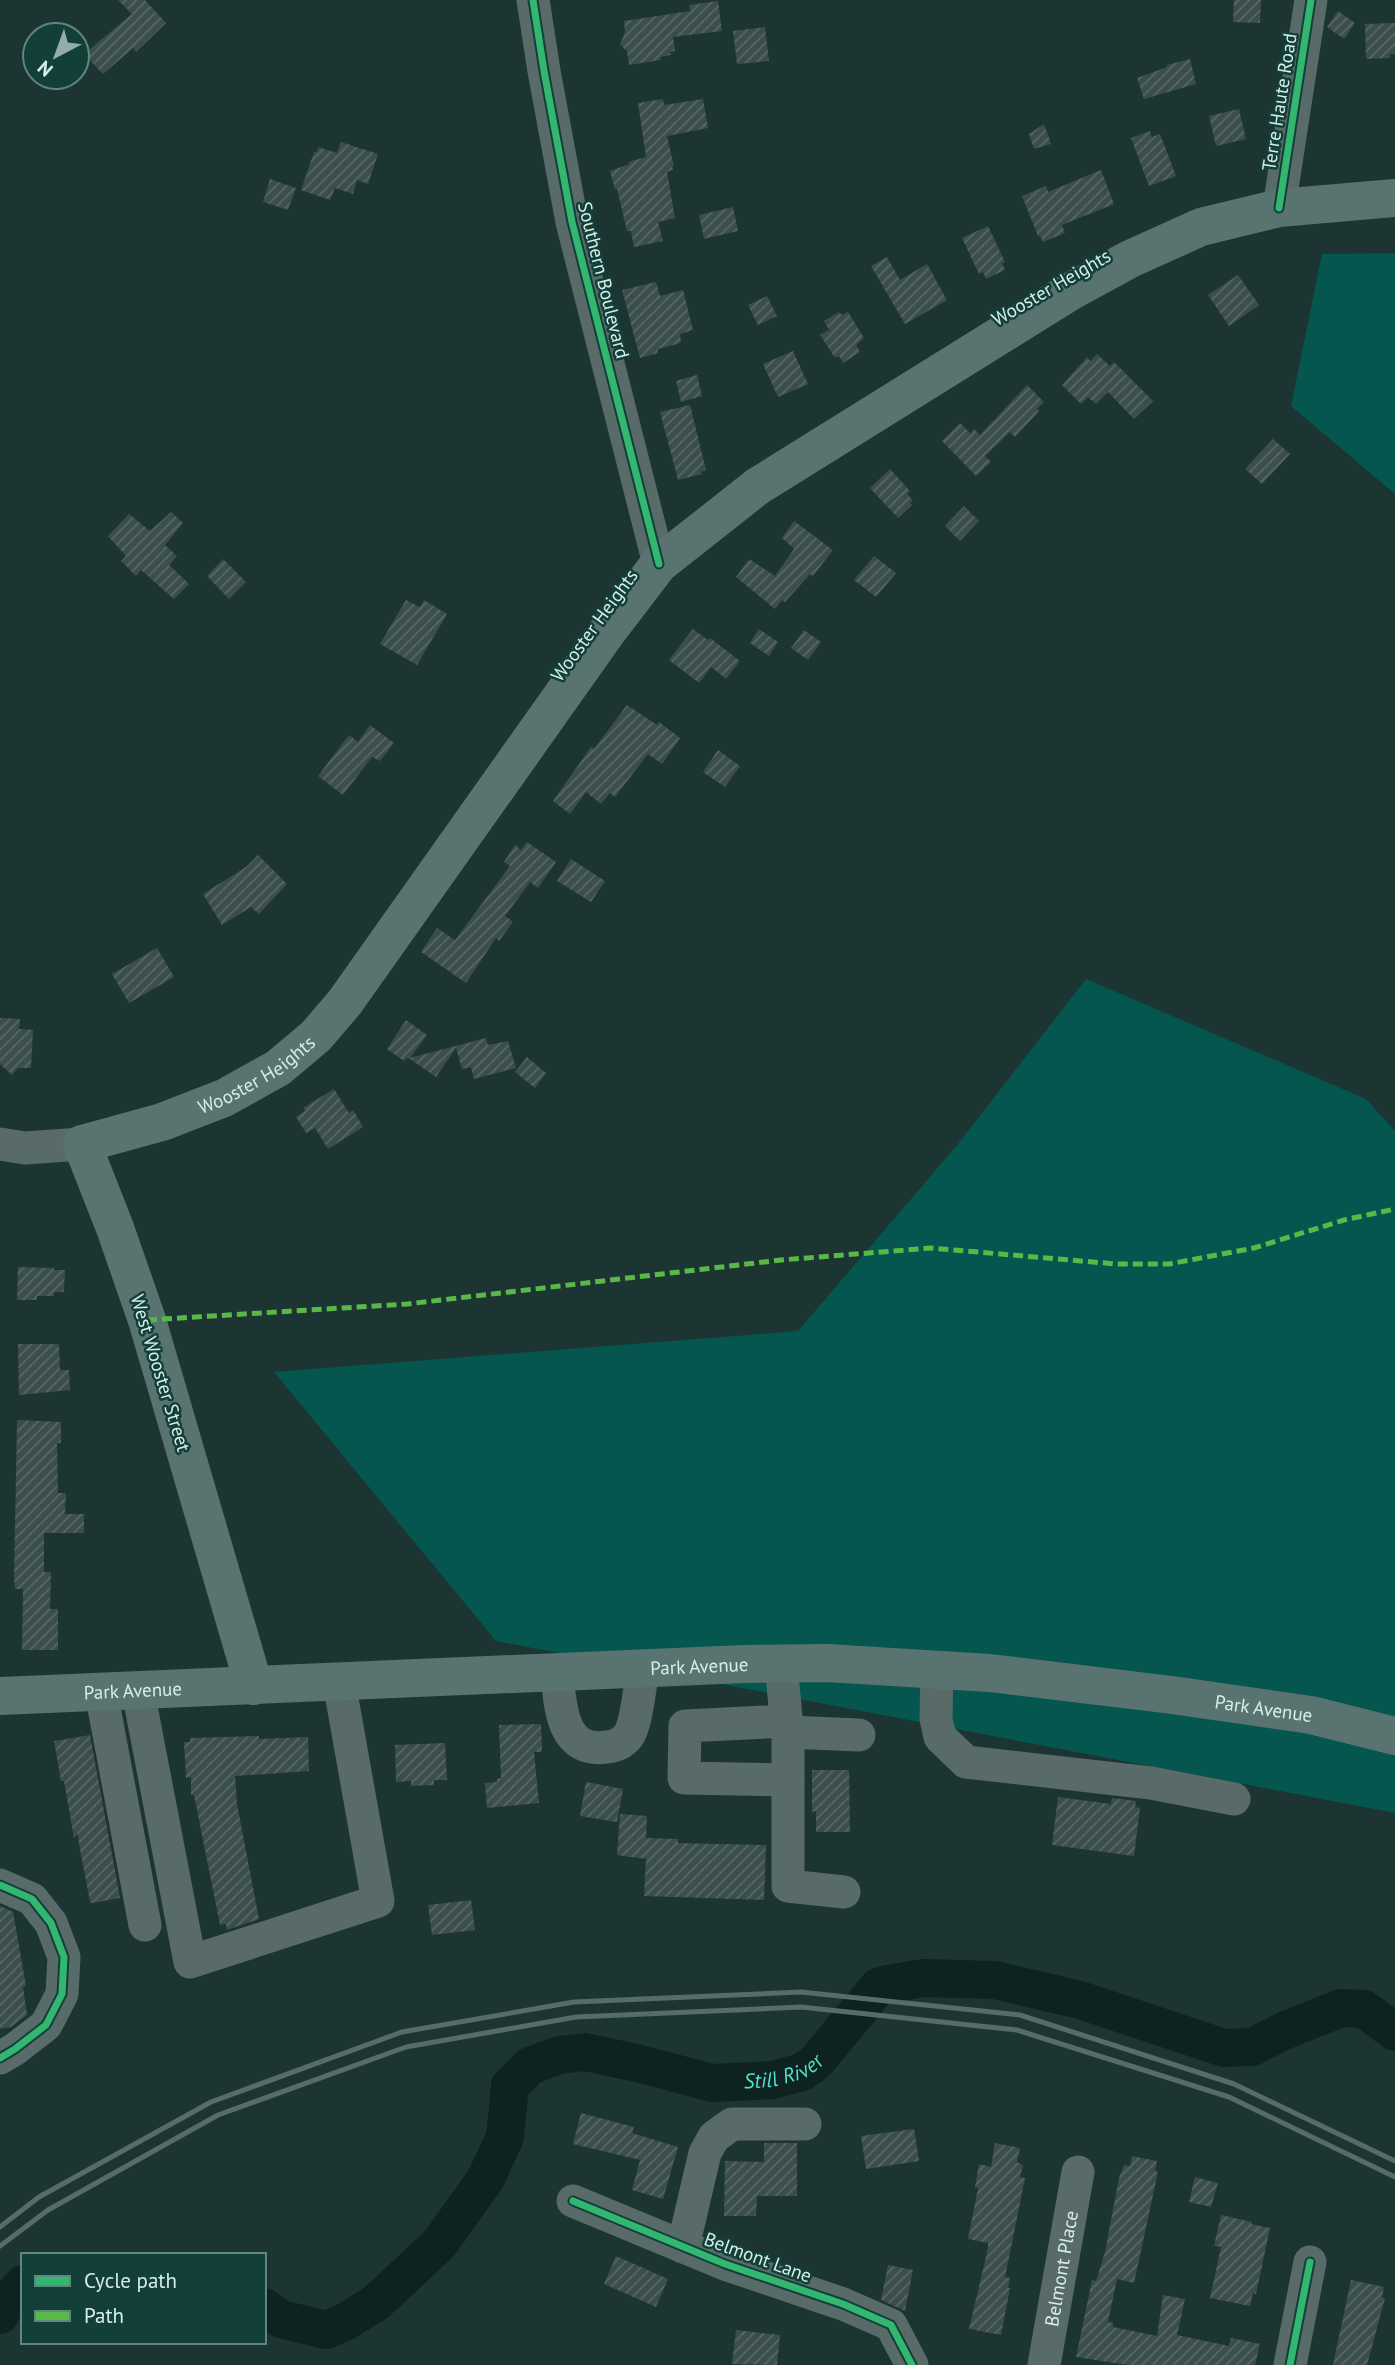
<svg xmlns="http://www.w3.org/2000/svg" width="1395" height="2365" viewBox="0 0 1395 2365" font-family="'PT Sans',sans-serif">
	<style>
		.green { fill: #04564e }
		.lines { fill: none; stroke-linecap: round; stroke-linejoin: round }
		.river { stroke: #0e221f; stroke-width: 38 }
		.building { fill: url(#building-hatch) }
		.minor { stroke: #586b68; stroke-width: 33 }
		.major { stroke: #597470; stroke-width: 38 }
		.rail { stroke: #576b68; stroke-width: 5 }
		.quiet { stroke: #58b947; stroke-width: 5; stroke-dasharray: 10 5; stroke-linecap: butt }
		.cycleway-casing { stroke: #133f39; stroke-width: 11 }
		.cycleway { stroke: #33b770; stroke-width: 7 }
		.labels { text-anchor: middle; stroke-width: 5; stroke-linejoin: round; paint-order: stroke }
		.street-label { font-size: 19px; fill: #d6ede8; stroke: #133f39 }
		.water-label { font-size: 21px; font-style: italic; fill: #4fe1ce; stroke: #133f39 }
	</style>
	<defs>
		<pattern id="building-hatch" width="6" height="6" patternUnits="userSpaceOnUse" patternTransform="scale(1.75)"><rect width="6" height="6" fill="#3b4e4c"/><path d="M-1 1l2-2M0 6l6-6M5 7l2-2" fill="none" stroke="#576866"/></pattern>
	</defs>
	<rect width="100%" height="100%" fill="#1d3532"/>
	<!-- green -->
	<path class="green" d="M 1395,253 L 1395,494 L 1291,406 L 1322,254 Z
		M 1086,979 L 1366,1099 L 1395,1131 L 1395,1813 L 496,1641 L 274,1372 L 798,1331 L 958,1144 Z"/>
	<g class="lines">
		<!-- river -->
		<g class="river">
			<path id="s1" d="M 264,2307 L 281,2319 L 326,2330 L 345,2322 L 377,2302 L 440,2243 L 485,2180 L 505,2137 L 510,2086 L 530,2066 L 559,2055 L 585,2052 L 637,2063 L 712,2083 L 772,2080 L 802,2072 L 816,2062 L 878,1987 L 887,1984 L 924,1978 L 995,1980 L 1080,2000 L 1224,2048 L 1252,2047 L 1286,2030 L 1341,2008 L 1364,2009 L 1395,2032"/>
			<path d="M 0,2315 L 8,2300 L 23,2284"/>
		</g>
	</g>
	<!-- building -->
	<path class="building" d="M 118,0 L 145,0 L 166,23 L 136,52 L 133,48 L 103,74 L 84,54 L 132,14 Z
		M 1234,0 L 1261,0 L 1260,23 L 1233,22 Z
		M 718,1 L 722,31 L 673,37 L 675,51 L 670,52 L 671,55 L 660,57 L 661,60 L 629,65 L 627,51 L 620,45 L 625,32 L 624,21 L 690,11 L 689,5 Z
		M 1338,11 L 1355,23 L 1344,39 L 1327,27 Z
		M 1395,23 L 1395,54 L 1390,54 L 1390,58 L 1366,59 L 1365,24 Z
		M 765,27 L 769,61 L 737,64 L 733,31 Z
		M 1190,59 L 1196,84 L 1144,99 L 1137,78 L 1167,67 L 1167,65 Z
		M 663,99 L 664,105 L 703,99 L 708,128 L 667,136 L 674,166 L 672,166 L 673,170 L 667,172 L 675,218 L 658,222 L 663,241 L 634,247 L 631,231 L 627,231 L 617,189 L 615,189 L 610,171 L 629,164 L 628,162 L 646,157 L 638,103 Z
		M 1239,109 L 1246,139 L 1216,146 L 1209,116 Z
		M 1044,124 L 1051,144 L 1034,149 L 1029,134 Z
		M 1150,131 L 1152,137 L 1160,134 L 1176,176 L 1149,186 L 1131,138 Z
		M 341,142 L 378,154 L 368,184 L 357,180 L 353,194 L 335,188 L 330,200 L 301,190 L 314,152 L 317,152 L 318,147 L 337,153 Z
		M 1101,170 L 1114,204 L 1062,225 L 1065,233 L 1043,242 L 1040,236 L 1038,236 L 1022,196 L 1046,186 L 1048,192 Z
		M 270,179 L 296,188 L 288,210 L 263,202 Z
		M 733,207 L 738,231 L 704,239 L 699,215 Z
		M 988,226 L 1005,262 L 1002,263 L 1005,270 L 986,279 L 983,272 L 979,274 L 962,238 Z
		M 887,257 L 900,280 L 927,264 L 947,300 L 905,324 L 871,266 Z
		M 1238,275 L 1259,305 L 1229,326 L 1208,295 Z
		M 656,282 L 660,296 L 683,290 L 693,330 L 680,334 L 681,342 L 677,344 L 658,349 L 658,353 L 640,358 L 622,290 Z
		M 767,296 L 777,316 L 758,325 L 748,305 Z
		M 839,312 L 842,315 L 848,312 L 864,338 L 856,345 L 860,352 L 843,363 L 839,356 L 835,358 L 820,335 L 829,330 L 824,321 Z
		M 793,351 L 808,384 L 778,397 L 763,364 Z
		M 1097,354 L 1110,366 L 1114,362 L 1153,401 L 1134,419 L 1108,392 L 1096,404 L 1088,397 L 1081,404 L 1062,385 L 1087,357 L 1090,361 Z
		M 697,375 L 702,396 L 681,402 L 676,381 Z
		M 1027,385 L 1044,402 L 1037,409 L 1039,411 L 1015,437 L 1010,432 L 985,456 L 991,462 L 976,476 L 942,441 L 960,423 L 970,433 L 974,429 L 980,435 Z
		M 690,405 L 706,470 L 701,472 L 702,474 L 678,480 L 660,412 Z
		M 1273,439 L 1290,454 L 1262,484 L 1245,469 Z
		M 890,469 L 910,491 L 907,494 L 913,500 L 910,503 L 912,505 L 898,518 L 870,488 Z
		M 964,506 L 979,521 L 960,541 L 945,526 Z
		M 171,512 L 183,523 L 165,545 L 177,556 L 169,565 L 189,584 L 174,599 L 141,570 L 136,576 L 121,561 L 126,556 L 108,536 L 129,514 L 150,531 Z
		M 794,521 L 833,550 L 813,576 L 810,574 L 785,602 L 782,600 L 775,609 L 736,577 L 749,559 L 775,576 L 794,549 L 782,538 Z
		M 874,556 L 896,573 L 876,597 L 854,580 Z
		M 223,559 L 246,582 L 229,599 L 207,576 Z
		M 406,600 L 420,607 L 424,600 L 447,614 L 417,665 L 380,644 Z
		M 693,629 L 708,640 L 710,638 L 740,661 L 726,679 L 711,667 L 699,683 L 669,660 Z
		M 759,629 L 778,642 L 769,656 L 750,643 Z
		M 804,630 L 821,642 L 808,660 L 791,648 Z
		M 627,705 L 657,725 L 659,722 L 680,738 L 662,764 L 648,754 L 615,797 L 610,793 L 601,804 L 586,792 L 570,814 L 553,801 L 591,747 L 594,749 Z
		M 370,725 L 394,743 L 380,761 L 372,757 L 343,795 L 318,776 L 349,735 L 358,742 Z
		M 718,750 L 740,766 L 725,787 L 703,772 Z
		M 527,842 L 556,862 L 538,888 L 530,882 L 505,916 L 513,922 L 499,941 L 496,938 L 466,983 L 421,952 L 437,928 L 455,940 L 510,866 L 504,862 L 515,845 L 521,850 Z
		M 258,855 L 287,884 L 259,914 L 251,907 L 222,925 L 203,894 L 246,867 Z
		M 571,859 L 605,881 L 591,902 L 557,881 Z
		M 157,948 L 174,977 L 129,1003 L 112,974 Z
		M 0,1018 L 20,1019 L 19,1029 L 33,1030 L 31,1068 L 18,1068 L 12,1075 L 0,1064 Z
		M 406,1020 L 427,1035 L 410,1058 L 486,1038 L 488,1045 L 508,1041 L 516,1068 L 474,1079 L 471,1067 L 462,1069 L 456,1048 L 436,1077 L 410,1059 L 407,1058 L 404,1061 L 387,1049 Z
		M 527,1057 L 546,1073 L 535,1088 L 515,1072 Z
		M 334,1089 L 349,1113 L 353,1110 L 363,1127 L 328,1149 L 315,1128 L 306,1133 L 296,1117 L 305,1111 L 303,1108 Z
		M 18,1267 L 54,1268 L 54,1270 L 65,1270 L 64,1292 L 54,1292 L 54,1296 L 37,1296 L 37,1300 L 17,1300 Z
		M 18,1344 L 59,1344 L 60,1370 L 69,1370 L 70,1390 L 19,1395 Z
		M 19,1420 L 61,1422 L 61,1443 L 57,1443 L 58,1493 L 66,1493 L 65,1514 L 84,1514 L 84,1533 L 44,1533 L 44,1572 L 51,1572 L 50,1609 L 58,1609 L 58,1650 L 22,1650 L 23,1589 L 15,1589 L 14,1578 L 17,1422 Z
		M 541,1724 L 542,1752 L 534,1752 L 539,1803 L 487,1808 L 485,1783 L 497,1782 L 497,1779 L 501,1778 L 499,1725 Z
		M 90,1735 L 120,1898 L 92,1903 L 90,1902 L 77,1833 L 74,1838 L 64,1781 L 61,1781 L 54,1741 Z
		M 259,1736 L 259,1739 L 308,1737 L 309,1771 L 235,1776 L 237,1804 L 259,1919 L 227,1930 L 226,1924 L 220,1925 L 194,1795 L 191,1795 L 191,1777 L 186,1778 L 184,1742 L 190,1742 L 190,1738 Z
		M 445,1743 L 447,1780 L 434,1780 L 434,1785 L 411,1786 L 411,1781 L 396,1782 L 395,1745 Z
		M 812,1770 L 849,1770 L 850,1832 L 816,1832 L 816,1811 L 812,1812 Z
		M 586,1782 L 623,1789 L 617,1822 L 580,1816 Z
		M 1058,1797 L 1111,1804 L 1112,1798 L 1136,1801 L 1135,1807 L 1140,1808 L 1134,1856 L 1052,1845 Z
		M 620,1814 L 647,1816 L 646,1838 L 678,1839 L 678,1843 L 766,1845 L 764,1900 L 644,1896 L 646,1859 L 617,1855 Z
		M 471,1900 L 475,1930 L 432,1935 L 428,1905 Z
		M 0,1906 L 13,1912 L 26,1986 L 23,1987 L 27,2015 L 11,2027 L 0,2029 Z
		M 581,2113 L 634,2127 L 632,2133 L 678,2147 L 663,2199 L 632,2190 L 640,2160 L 573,2144 Z
		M 914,2129 L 919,2161 L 866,2169 L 861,2136 Z
		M 764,2143 L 797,2143 L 797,2196 L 757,2196 L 756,2216 L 724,2216 L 725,2161 L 764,2162 Z
		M 995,2143 L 1020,2148 L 1017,2162 L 1023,2165 L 1020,2177 L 1025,2178 L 1005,2277 L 1010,2278 L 1008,2288 L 1010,2288 L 1001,2335 L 969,2329 L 988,2248 L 988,2243 L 968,2239 L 978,2188 L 975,2187 L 979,2164 L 991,2167 Z
		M 1132,2156 L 1157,2161 L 1155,2171 L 1158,2172 L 1134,2283 L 1117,2279 L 1108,2322 L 1113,2323 L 1113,2327 L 1157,2336 L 1163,2295 L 1185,2299 L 1177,2335 L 1229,2346 L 1231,2338 L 1260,2344 L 1255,2365 L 1128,2365 L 1076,2357 L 1092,2280 L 1096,2281 L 1105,2252 L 1119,2178 L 1124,2165 L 1130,2166 Z
		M 1195,2177 L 1218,2183 L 1211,2207 L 1189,2202 Z
		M 1221,2215 L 1252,2222 L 1251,2224 L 1270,2228 L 1256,2294 L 1253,2293 L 1250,2306 L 1210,2298 L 1221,2247 L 1214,2246 Z
		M 616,2256 L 668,2279 L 656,2307 L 604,2284 Z
		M 888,2265 L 913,2270 L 905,2311 L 881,2300 Z
		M 1351,2280 L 1384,2287 L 1382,2297 L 1385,2298 L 1367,2365 L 1333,2365 Z
		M 736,2330 L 780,2335 L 777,2365 L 732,2364 Z"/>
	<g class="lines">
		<!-- minor -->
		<g class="minor">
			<path d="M 533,0 L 544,71 L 572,222 L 659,564"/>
			<path d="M 1279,208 L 1311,0"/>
			<path d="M 0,1144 L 25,1148 L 82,1144"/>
			<path d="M 781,1663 L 788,1739 L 788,1886 L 844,1892"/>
			<path d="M 937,1668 L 936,1719 L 940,1737 L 966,1762 L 1151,1783 L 1234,1799"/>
			<path d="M 557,1672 C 560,1705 561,1754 607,1747 C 617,1746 625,1742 630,1733 C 637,1719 640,1686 643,1668"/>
			<path d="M 138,1691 L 190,1962 L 378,1901 L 339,1682"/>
			<path d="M 101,1692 L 145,1925"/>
			<path d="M 787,1721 L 685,1726 L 684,1778 L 788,1780"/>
			<path d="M 788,1732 L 859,1735"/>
			<path d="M 0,1885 L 32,1899 L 51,1923 L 64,1957 L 62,1994 L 46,2025 L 15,2049 L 0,2058"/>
			<path d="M 573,2201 L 725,2264 L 843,2304 L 891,2325 L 912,2365"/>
			<path d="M 683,2247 L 705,2153 L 714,2137 L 732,2124 L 805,2124"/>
			<path id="s2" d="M 1044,2365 L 1078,2172"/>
			<path d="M 1290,2365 L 1310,2262"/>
		</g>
		<!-- major -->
		<g class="major">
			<path id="s3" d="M 254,1686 L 147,1320 L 115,1228 L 82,1144 L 162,1122 L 224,1098 L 278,1068 L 316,1036 L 345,1002 L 607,632 L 659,564 L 758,486 L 1071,291 L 1130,259 L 1201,227 L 1279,208 L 1395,198"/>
			<path id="s4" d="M 0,1696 L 744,1664 L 827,1663 L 990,1673 L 1172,1695 L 1311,1715 L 1395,1736"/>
		</g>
		<!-- rail -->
		<path class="rail" d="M 0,2227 L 39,2197 L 211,2102 L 402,2032 L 574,2002 L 801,1992 L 1020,2015 L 1234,2084 L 1395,2161
			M 0,2246 L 48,2210 L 218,2115 L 406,2047 L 576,2017 L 801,2007 L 1017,2030 L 1229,2097 L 1395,2177"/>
		<!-- quiet -->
		<path class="quiet" d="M 147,1320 L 407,1304 L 781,1260 L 931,1248 L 1116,1264 L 1169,1264 L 1254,1248 L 1344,1220 L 1395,1209"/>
		<!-- cycleway casing -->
		<g class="cycleway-casing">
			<path id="cycleway" d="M 533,0 L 544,71 L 572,222 L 659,564
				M 1279,208 L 1311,0
				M 0,1885 L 32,1899 L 51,1923 L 64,1957 L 62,1994 L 46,2025 L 15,2049 L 0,2058
				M 573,2201 L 725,2264 L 843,2304 L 891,2325 L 912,2365
				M 1290,2365 L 1310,2262"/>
		</g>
		<!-- cycleway -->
		<use href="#cycleway" class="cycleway"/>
	</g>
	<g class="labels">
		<!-- street labels -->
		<g class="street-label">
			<text transform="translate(1279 102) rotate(-81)" y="7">Terre Haute Road</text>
			<text transform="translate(604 280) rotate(76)" y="7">Southern Boulevard</text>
			<text transform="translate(1051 287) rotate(-30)" y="7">Wooster Heights</text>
			<text transform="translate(594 625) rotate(-54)" y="7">Wooster Heights</text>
			<text dy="7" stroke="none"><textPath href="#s3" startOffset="758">Wooster Heights</textPath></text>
			<text transform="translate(161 1373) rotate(73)" y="7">West Wooster Street</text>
			<text dy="7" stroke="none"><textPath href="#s4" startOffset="700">Park Avenue</textPath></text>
			<text dy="7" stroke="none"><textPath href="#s4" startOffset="133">Park Avenue</textPath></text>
			<text dy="7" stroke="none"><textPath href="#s4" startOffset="1267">Park Avenue</textPath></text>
			<text transform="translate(758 2257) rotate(20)" y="7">Belmont Lane</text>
			<text dy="7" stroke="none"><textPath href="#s2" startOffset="98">Belmont Place</textPath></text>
		</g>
		<!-- water labels -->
		<g class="water-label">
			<text dy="7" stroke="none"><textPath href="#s1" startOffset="677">Still River</textPath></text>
		</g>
	</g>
	<!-- legend -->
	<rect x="21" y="2253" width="245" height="91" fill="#133f39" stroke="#61857f" stroke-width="2"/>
	<rect x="35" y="2276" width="35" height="10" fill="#33b770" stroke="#61857f" stroke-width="2"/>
	<text x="84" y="2288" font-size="21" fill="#d6ede8">Cycle path</text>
	<rect x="35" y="2311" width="35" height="10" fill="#58b947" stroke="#61857f" stroke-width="2"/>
	<text x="84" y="2323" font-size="21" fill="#d6ede8">Path</text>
	<!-- north arrow -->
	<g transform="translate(56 56) rotate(221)"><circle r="33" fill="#133f39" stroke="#61857f" stroke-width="2"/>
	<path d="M0-5L12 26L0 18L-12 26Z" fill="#95ada8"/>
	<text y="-10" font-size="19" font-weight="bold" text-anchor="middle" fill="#d6ede8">N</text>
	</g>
</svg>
